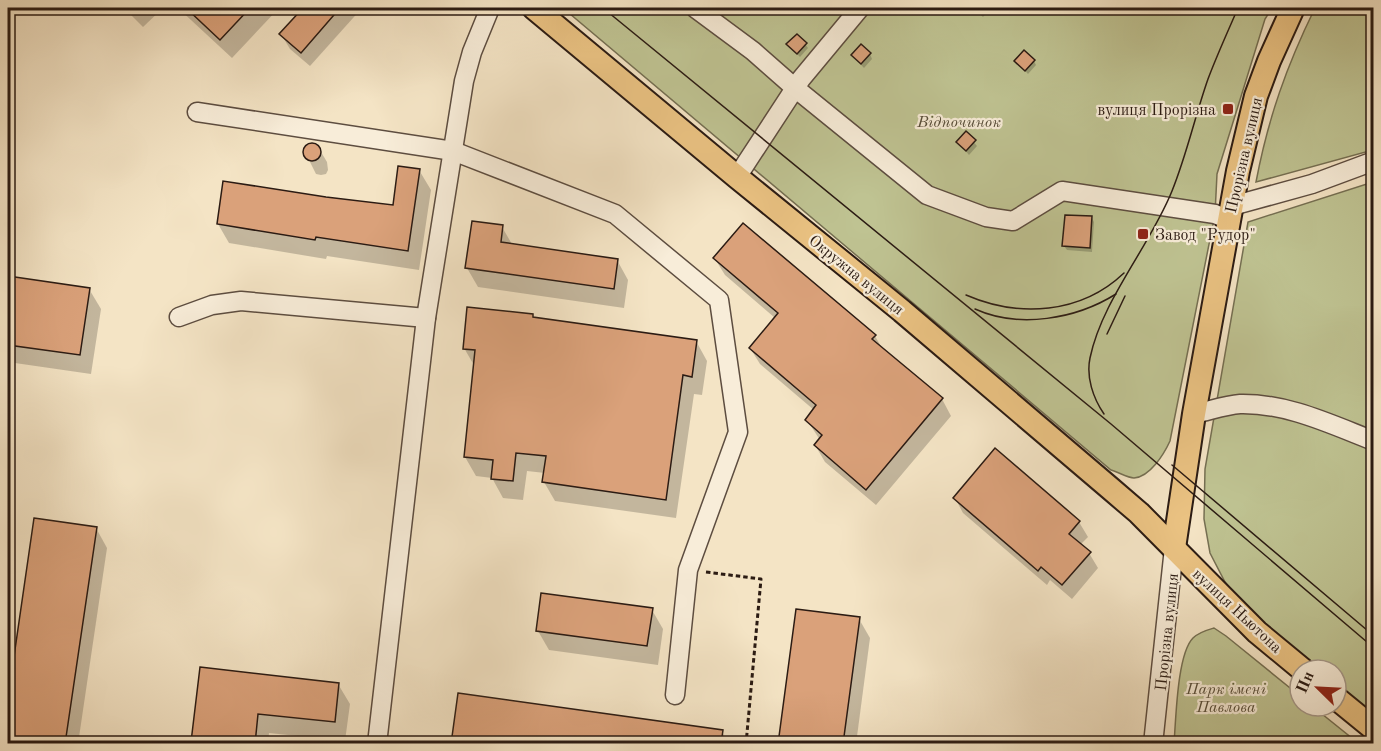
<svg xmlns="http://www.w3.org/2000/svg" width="1381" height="751" font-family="'Old Standard TT',serif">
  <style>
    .green { fill: #bfc392; stroke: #756f52; stroke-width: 1.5 }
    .shadow { fill: #0003 }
    .building { fill: #daa17a; stroke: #2b1b13; stroke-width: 1.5 }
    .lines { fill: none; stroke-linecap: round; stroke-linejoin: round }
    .minor-casing { stroke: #5d4d40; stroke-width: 21 }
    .major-casing { stroke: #2b1b13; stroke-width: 26 }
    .path { stroke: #2b1b13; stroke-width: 3; stroke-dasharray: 4.5 3; stroke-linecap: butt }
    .minor { stroke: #f8edd9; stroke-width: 18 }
    .major { stroke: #eac282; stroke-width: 22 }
    .tram { stroke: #2b1b13; stroke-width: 1.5 }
    .poi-dot { fill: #8f2418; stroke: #f8edd9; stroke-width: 2 }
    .labels { text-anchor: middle; stroke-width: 4.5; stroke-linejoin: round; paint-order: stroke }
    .poi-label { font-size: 16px; fill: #2b1b13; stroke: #f8edd9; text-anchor: end }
    .park-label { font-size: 16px; font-style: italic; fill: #574d39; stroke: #f8edd9 }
    .street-label { font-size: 16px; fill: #2b1b13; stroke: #f8edd9 }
  </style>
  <rect width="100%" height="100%" fill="#f4e4c5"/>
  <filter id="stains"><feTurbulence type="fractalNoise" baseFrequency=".00333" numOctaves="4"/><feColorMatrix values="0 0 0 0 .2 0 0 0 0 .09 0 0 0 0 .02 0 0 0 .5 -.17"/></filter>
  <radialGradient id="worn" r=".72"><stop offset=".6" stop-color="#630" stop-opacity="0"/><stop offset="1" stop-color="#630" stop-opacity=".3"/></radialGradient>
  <g class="green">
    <path d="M563,8H1272L1265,19L1217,174L1215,214L1170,441C1164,454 1150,477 1134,478C1128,478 1118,472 1111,470Z"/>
    <path d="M1315,8H1373V150L1256,182C1268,118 1287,65 1315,8Z"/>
    <path d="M1373,182V715L1336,684V670H1319L1242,604L1225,582L1210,553L1204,519L1205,469L1248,222Z"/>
    <path d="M1214,628L1226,636L1300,696V706H1312L1358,743H1174C1176,720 1177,654 1193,638C1199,632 1207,630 1214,628Z"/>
  </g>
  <g class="shadow">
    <path d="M124,8H163L143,27Z"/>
    <path d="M178,8H279L232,58Z"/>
    <path d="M305,8H362L310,66L290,49L281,34Z"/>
    <path d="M973,8H991L983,17Z"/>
    <path d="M805,44L808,48L800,57L788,45Z"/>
    <path d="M870,54L872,59L864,68L852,55Z"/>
    <path d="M1016,61H1034L1036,65L1028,74Z"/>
    <path d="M966,133L977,146L969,155L958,142Z"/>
    <path d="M313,145L318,147L327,162L328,170L326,174L321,175L316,174L308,158L305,151L307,147Z"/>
    <path d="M419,170L431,190L419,270L327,256L326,259L229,243L218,224L394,207Z"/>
    <path d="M1092,218L1094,222L1092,252L1067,250L1064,246Z"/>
    <path d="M502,227L513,246L617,260L628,280L624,308L478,287L467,268Z"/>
    <path d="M715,259L875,336L883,350L942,399L951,416L876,505L825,462L815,445L820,440L807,420L814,410L760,364L750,348L775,318L725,275Z"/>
    <path d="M8,277L89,289L101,309L91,374L8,362Z"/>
    <path d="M534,319L696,341L707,361L702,395L694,394L676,518L555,501L544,482L545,473L527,471L523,500L503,498L492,478L476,476L465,457L475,367L464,348Z"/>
    <path d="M955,498L1079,522L1088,537L1080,545L1089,553L1098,568L1072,599L1050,580L1047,585L963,513Z"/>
    <path d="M8,505L12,514L8,551Z"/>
    <path d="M36,519L96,528L107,548L78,744H8V709Z"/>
    <path d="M652,610L663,629L658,665L549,650L538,631Z"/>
    <path d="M859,619L870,638L856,744H779Z"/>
    <path d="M201,669L338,684L350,704L345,741L269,733L268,744H194Z"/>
    <path d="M722,732L729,744H452Z"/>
  </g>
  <g class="building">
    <path d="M186,8H250L220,40Z"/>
    <path d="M303,8H340L301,53L279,34Z"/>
    <path d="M797,34L807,43L797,54L786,44Z"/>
    <path d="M861,44L871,53L861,64L851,55Z"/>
    <path d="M1024,50L1035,60L1025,71L1014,61Z"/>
    <path d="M966,131L976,140L966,151L956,142Z"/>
    <circle cx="312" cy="152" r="9"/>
    <path d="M398,166L420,169L408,251L316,237L315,240L217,224L223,181L326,197L393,205Z"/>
    <path d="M1065,215L1092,216L1090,248L1062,246Z"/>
    <path d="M472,221L503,225L501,242L618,259L614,289L465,268Z"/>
    <path d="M743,223L876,335L872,339L943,398L866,490L814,445L822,435L805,420L816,405L749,348L778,313L713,258Z"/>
    <path d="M8,276L90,288L80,355L8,345Z"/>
    <path d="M467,307L533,314V317L697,340L692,377L683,375L666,500L542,482L546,456L516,453L513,481L491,479L493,460L464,457L475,350L463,349Z"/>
    <path d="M995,448L1080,521L1069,534L1091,552L1062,585L1041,567L1038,571L953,498Z"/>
    <path d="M34,518L97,527L65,744H8V698Z"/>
    <path d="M541,593L653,608L647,646L536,631Z"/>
    <path d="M796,609L860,617L843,744H778Z"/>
    <path d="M200,667L339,683L335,722L258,714L255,744L191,742Z"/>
    <path d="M458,693L723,730L721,744H451Z"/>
  </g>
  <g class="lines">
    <defs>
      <g id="minor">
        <path d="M695,8L753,51L795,88L927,195L986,217L1013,221L1062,191L1215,214L1229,220"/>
        <path d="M197,112L453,151L615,214L719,300L738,432L688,570L675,695"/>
        <path d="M737,177L801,79L860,8"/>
        <path d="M1232,206L1312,184L1374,161"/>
        <path d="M179,317L212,305L241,301L426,318L464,81L472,52L490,8"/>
        <path d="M1194,414C1209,411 1225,405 1240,404C1287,403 1330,424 1374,441"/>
        <path d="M377,744L426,318"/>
        <path d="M1153,744L1174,548"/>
      </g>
      <g id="major">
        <path d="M534,8L737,177L902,311L1111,489L1139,513L1257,632L1303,670"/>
        <path d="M1174,548L1194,414L1238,171L1256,96L1269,61L1293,8"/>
        <path d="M1336,698L1374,729"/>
      </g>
    </defs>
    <use href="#minor" class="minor-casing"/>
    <use href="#major" class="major-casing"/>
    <path class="path" d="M706,572L761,579L746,744"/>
    <use href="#minor" class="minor"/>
    <use href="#major" class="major"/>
    <g class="tram">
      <path d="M603,8L1111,424L1374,648"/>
      <path d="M966,295C1019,318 1081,314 1124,273"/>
      <path d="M975,309C1019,329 1076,319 1116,294"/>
      <path d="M1107,334L1125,296"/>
      <path d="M1104,414C1093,398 1086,377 1090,358C1102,300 1150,246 1172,191C1187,154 1195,116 1208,79C1217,55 1228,31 1238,8"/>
      <path d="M1172,465L1374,636"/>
    </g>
  </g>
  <g class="poi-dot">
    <rect x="1222" y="103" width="12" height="12" rx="3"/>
    <rect x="1137" y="228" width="12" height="12" rx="3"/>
  </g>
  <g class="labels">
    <g class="poi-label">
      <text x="1216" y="115">вулиця Прорізна</text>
      <text x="1155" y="240" text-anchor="start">Завод "Рудор"</text>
    </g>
    <g class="park-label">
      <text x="959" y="127">Відпочинок</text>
      <text x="1226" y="694">Парк імені<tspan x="1226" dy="18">Павлова</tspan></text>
    </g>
    <g class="street-label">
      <text transform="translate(1243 155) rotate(-77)" y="6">Прорізна вулиця</text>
      <text transform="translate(857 274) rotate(39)" y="6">Окружна вулиця</text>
      <text transform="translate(1238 610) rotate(43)" y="6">вулиця Ньютона</text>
      <text transform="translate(1166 632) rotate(-84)" y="6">Прорізна вулиця</text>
    </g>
  </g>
  <rect width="1381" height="751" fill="none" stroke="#f4e4c5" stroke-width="30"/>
  <rect x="9" y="9" width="1363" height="733" fill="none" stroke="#2b1b13" stroke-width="3"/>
  <rect x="15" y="15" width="1351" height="721" fill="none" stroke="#2b1b13" stroke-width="1.5"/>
  <g transform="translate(1318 688) rotate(294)"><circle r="28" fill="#f8edd9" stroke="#a6998a" stroke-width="1.5"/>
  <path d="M0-4.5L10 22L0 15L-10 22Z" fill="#8f2418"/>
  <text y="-9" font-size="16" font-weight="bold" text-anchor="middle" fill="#2b1b13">Пн</text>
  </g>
  <rect width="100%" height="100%" filter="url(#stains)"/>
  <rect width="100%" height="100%" fill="url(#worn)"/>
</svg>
